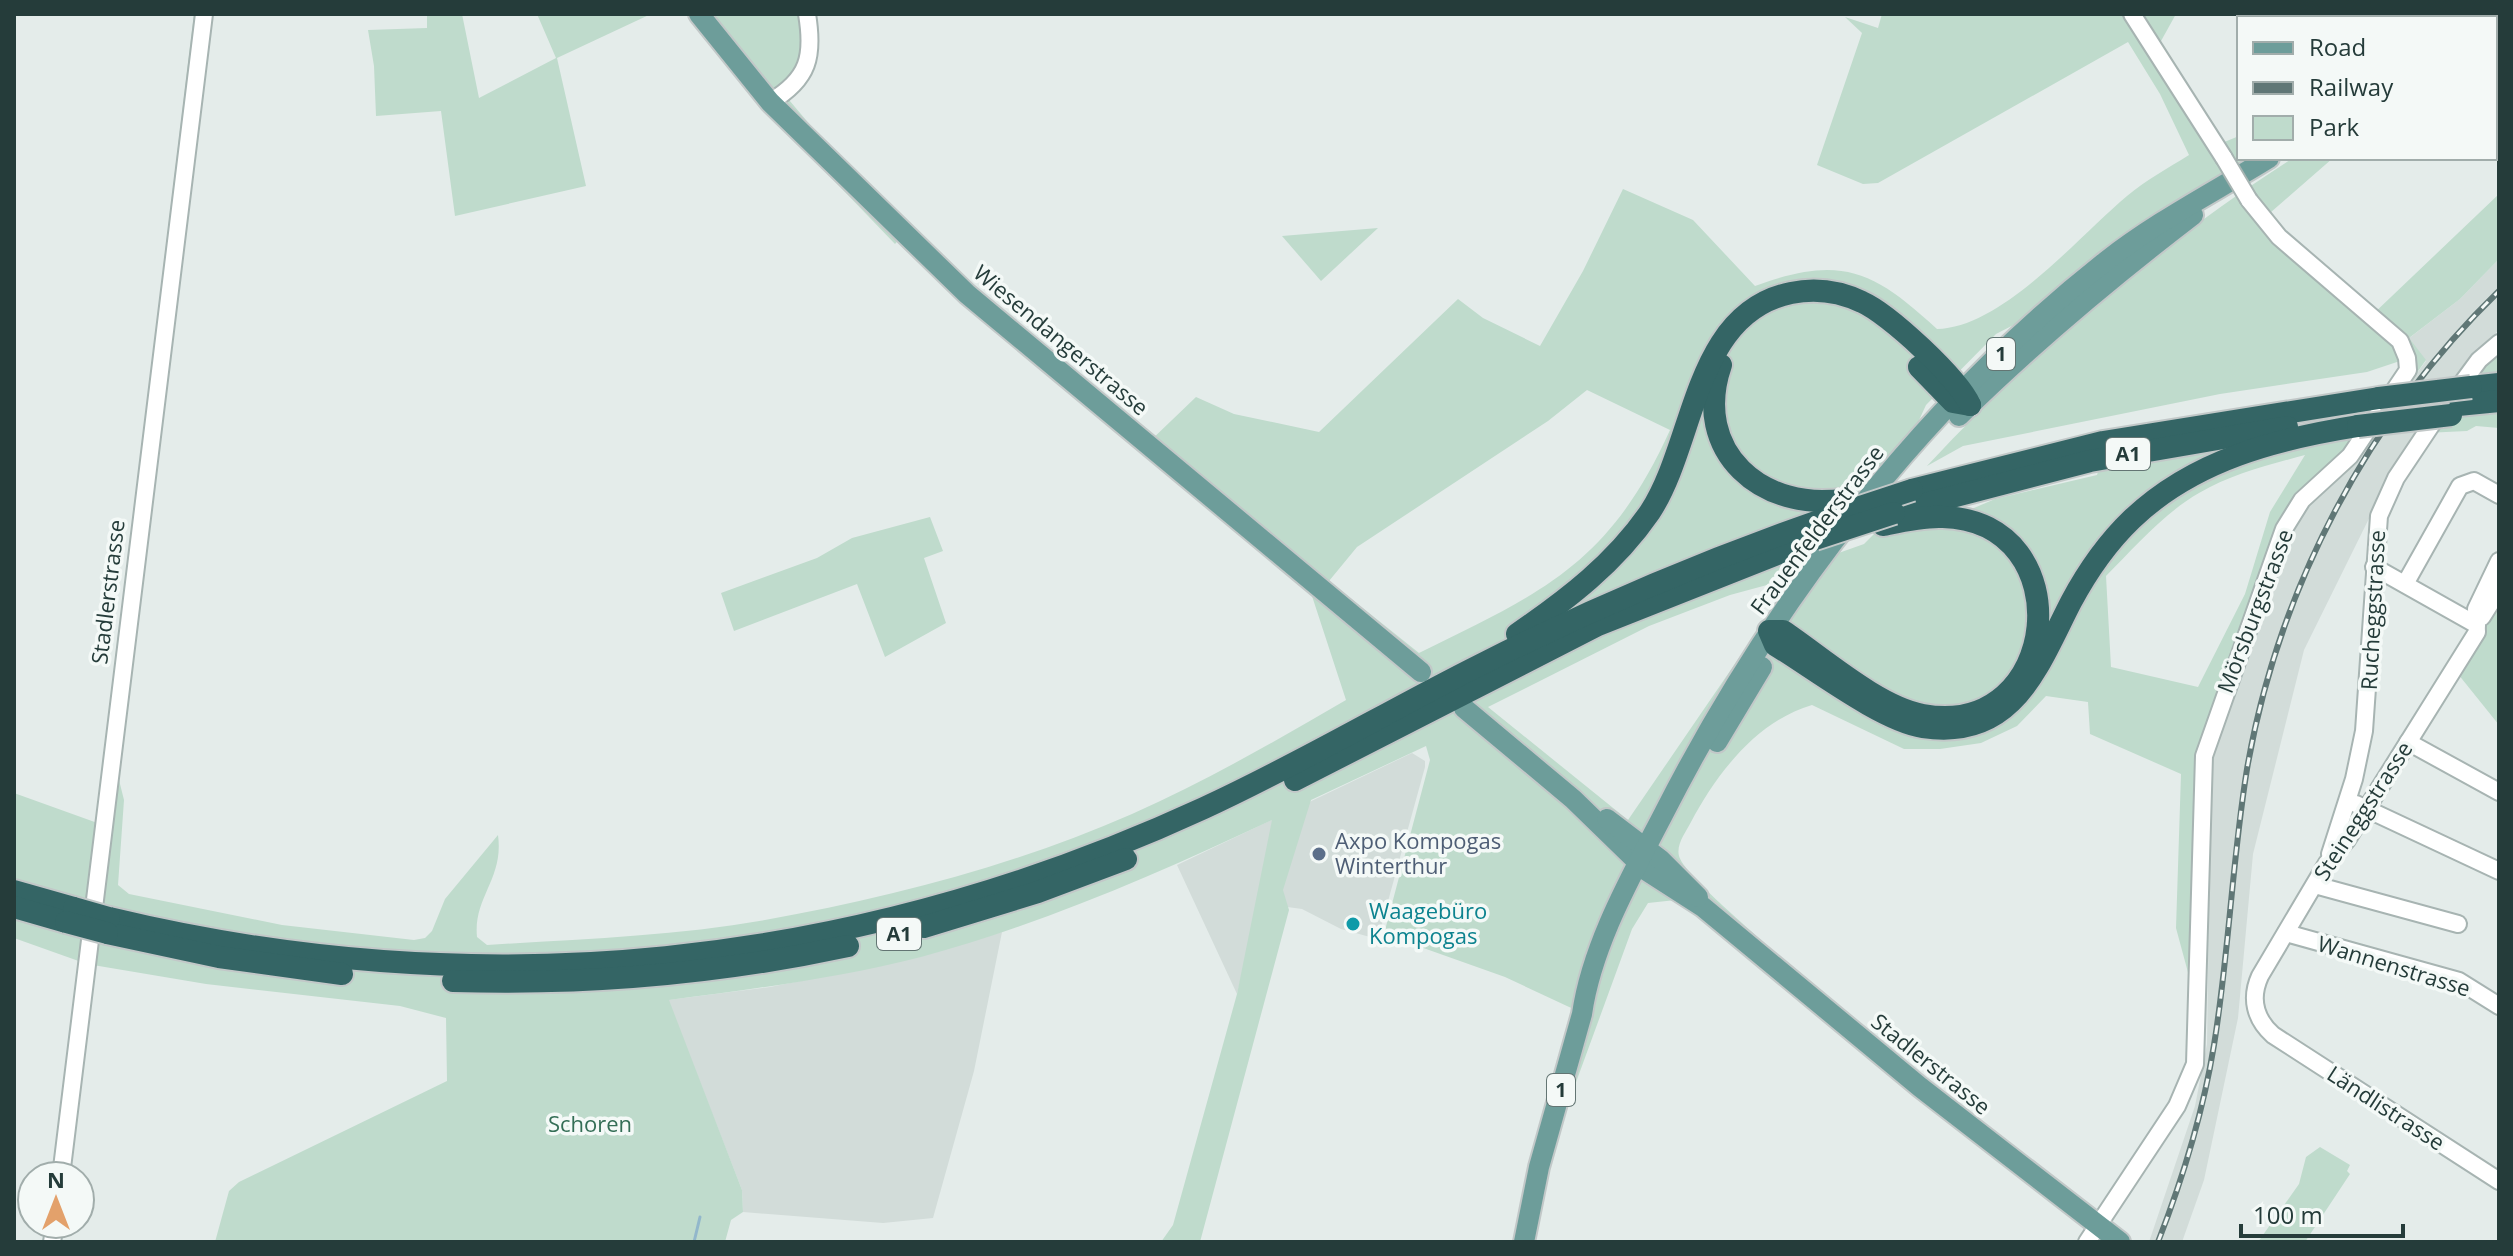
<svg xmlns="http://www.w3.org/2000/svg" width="2513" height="1256" font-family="'Open Sans',sans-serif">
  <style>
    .built { fill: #d2dcd9 }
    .green { fill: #bfdbcc; fill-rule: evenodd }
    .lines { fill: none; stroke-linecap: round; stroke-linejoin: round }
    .stream { stroke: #92b7cb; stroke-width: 3 }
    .minor-casing { stroke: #a7b4b2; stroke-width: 20 }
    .major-casing { stroke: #c2c8c8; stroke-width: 24 }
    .highway-casing { stroke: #c2c8c8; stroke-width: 26 }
    .minor { stroke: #fff; stroke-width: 16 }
    .major { stroke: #6d9d9a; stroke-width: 20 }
    .highway { stroke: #346565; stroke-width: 22 }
    .rail-casing { stroke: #607776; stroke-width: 6 }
    .rail { stroke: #f4f9f7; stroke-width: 3; stroke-dasharray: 9; stroke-linecap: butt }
    .minor-bridge-casing { stroke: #a7b4b2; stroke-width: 20; stroke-linecap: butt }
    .highway-bridge-casing { stroke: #c2c8c8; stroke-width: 26; stroke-linecap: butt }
    .minor-bridge { stroke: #fff; stroke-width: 16 }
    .highway-bridge { stroke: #346565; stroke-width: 22 }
    .service-dot { fill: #5c6f8a; stroke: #f4f9f7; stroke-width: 3 }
    .culture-dot { fill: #0f9aa8; stroke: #f4f9f7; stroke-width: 3 }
    .labels { text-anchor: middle; stroke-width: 7; stroke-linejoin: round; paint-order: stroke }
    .shield { fill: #f4f9f7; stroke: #637573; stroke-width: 2 }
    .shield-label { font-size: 20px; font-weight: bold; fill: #253c3a }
    .street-label { font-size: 22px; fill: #253c3a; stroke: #f4f9f7 }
    .service-label { font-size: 22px; fill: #4e5e75; stroke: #f4f9f7; text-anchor: start }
    .culture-label { font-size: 22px; fill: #0d838f; stroke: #f4f9f7; text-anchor: start }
    .park-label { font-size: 22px; fill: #346e56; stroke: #f4f9f7 }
  </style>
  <rect width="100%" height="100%" fill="#e4ecea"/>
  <g class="built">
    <path d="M2499,259V329L2442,398L2388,480L2304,650L2253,854L2238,1018L2204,1180L2182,1242H2149L2195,1106L2207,1044L2211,765L2217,726L2283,546L2300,511L2371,434L2426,361L2408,339L2460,299Z"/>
    <path d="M1412,753L1425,761V767L1382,923L1384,934L1370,937L1341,929L1302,909L1280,906L1253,929L1237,994L1177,865Z"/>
    <path d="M1002,932L974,1071L933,1218L883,1223L743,1212L742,1190L668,1000L770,987L919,957Z"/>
  </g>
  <g class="green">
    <path d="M194,14H204L202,28L209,38L119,780L124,800L118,885L129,894L282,925L414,940L425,938L432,931L445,899L498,835C504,879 473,897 477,937L487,945C580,939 674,936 765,920C889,898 1016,865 1132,814C1206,781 1276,741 1346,700L1312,596L1025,356L1046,361L1147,444L1196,397L1234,414L1319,432L1458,299L1483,318L1540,346L1583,271L1623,189L1693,220L1755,286C1840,255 1872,269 1937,329C2002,328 2079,236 2127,196C2145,181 2168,168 2189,155L2160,94L2128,42L1878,183L1863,184L1817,165L1862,33L1845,17L1878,28L1882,14H2176L2156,50L2217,145L2239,136V158H2249L2206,184L2031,316L1996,334L1926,405L1915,429L1858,496L1808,507L1799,563L1778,582L1730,595L1649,626L1488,707L1628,820L1802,566L1864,544L1883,525L1968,520L1967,511L1995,499L2097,475L2098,472L2239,446L2176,493L2258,455L2356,437L2335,465L2312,481L2213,724L2193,991L2176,928L2181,774L2090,734L2088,702L2046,696L2017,726L1981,743L1940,749H1904L1812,705C1757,721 1717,773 1691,822C1686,832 1676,844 1679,856C1684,874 1745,925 1761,940L1762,946L1685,899L1648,903L1632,929L1575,1085L1557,1104L1582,1013L1505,977L1384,934L1430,760L1426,746L1311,800L1283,890L1289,910L1200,1242H1161L1173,1225L1237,994L1272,820C1159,873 1043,924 921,957C839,978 753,989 669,1000L742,1190L743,1212L731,1220L725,1242H215L229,1191L239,1182L447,1081L446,1018L400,1006L206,984L87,964L14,938V793L103,825L146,478L138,477ZM1587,390L1670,430C1610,563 1544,592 1419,653L1329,581L1357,547L1548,421ZM2305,455L2270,512L2245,594L2198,687L2111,667L2106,576C2134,548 2164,513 2199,493C2232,474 2268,465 2305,455Z"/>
    <path d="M427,14H462L479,98L556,58L537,14H651L557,58L586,186L455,216L441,111L376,116L374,66L368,30L427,28Z"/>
    <path d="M699,14H807L811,43L784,94L903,235L895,244L765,109Z"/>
    <path d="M2293,158H2333L2263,219L2370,317L2499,194V259L2460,299L2409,338L2426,360L2416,374L2398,376L2400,361L2367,372L2220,394L1963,446L1927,466C2036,349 2159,244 2293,158Z"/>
    <path d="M1378,228L1321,281L1282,236Z"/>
    <path d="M2499,352V428L2476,426L2467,431L2425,433L2473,368Z"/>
    <path d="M930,517L943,551L924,558L946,623L885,657L857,584L734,631L721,593L817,558L852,538Z"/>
    <path d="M2499,590V725L2454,669Z"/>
    <path d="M2320,1147L2350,1165L2347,1171L2350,1174L2305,1242H2258L2299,1184L2306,1157Z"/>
  </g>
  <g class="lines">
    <path class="stream" d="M694,1242L700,1217"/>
    <defs>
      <g id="minor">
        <path d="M2132,14L2224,158"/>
        <path d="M770,102C809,79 814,56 807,14"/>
        <path d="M2454,394L2479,360L2499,343"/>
        <path d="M2499,561L2476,609L2477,632L2347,840L2327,863L2260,976C2250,998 2255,1019 2273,1035L2499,1181"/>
        <path d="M2374,567L2477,625"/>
        <path d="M2405,584L2460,486L2474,481L2499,495"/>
        <path d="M2482,617L2499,590"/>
        <path d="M2408,742L2499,792"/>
        <path d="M2356,804L2499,871"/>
        <path d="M2330,854L2354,779L2364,731L2379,516L2396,478L2440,412"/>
        <path d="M2315,885L2458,924"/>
        <path d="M2286,933L2459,981L2499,1006"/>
        <path d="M61,1176L204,14"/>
        <path d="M52,1242L55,1224"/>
        <path d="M2087,1242L2177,1106L2195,1064L2204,756L2284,529L2302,500L2350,456L2408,370L2407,358L2400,341L2279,237L2249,200"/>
      </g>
      <g id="major">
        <path d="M699,14L770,102L967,294L1421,672"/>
        <path d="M2495,43L2499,41"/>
        <path d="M1959,416C2033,343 2111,278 2193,215"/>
        <path d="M1464,708L1573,799L1647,871L1703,907L1920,1087L2120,1242"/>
        <path d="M1717,742L1762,667"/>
        <path d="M1607,819L1661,860L1698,897"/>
        <path d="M1524,1242L1539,1167L1582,1014C1592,944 1632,875 1664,813C1771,603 1920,408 2106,261C2157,221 2214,192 2269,158"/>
      </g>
      <g id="highway">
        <path d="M1721,365C1691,452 1763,513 1846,499"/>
        <path d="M1919,367L1953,402L1970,405"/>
        <path d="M2471,387L2499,384"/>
        <path d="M2458,405L2499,401"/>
        <path d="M1912,490L2103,442L2379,398"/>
        <path d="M1902,510L2090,461L2287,427"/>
        <path d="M1883,525C1902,521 1923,516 1943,517C2083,521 2062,740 1923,715C1878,707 1822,657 1783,631H1769L1775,645C1813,668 1882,721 1923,727C2014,741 2038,666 2071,602C2087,572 2107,543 2132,519C2194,460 2276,439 2358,426"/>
        <path d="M1517,634C1568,599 1615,563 1650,512C1696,442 1693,313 1791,293C1815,288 1839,291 1862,302C1889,314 1958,378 1970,405"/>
        <path d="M1295,780L1598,625L1815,539"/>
        <path d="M14,891L74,908"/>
        <path d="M14,907L66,922"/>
        <path d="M109,918C483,1008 855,969 1204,808C1298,765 1388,711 1480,665C1595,607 1711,558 1833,516"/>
        <path d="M924,927L1038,892L1126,859"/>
        <path d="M107,933L219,957L342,974"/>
        <path d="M453,981C585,985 718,974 848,946"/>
      </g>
    </defs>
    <use href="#minor" class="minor-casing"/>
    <use href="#major" class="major-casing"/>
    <use href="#highway" class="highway-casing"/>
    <use href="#minor" class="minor"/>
    <use href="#major" class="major"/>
    <use href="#highway" class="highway"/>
    <defs>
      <path id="rail" d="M2158,1242C2183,1178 2203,1113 2214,1045C2229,953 2232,861 2247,769C2278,589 2368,418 2499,291"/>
    </defs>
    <use href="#rail" class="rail-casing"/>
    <use href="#rail" class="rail"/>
    <defs>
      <path id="minor-bridge" d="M2224,158L2249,200"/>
      <g id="highway-bridge">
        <path d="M2379,398L2471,387"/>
        <path d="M2358,426L2451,415"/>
        <path d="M1833,516L1912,490"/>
        <path d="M1815,539L1894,513"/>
        <path d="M74,908L109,918"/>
        <path d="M66,922L107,933"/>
      </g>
    </defs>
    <use href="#minor-bridge" class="minor-bridge-casing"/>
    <use href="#highway-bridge" class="highway-bridge-casing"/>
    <use href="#minor-bridge" class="minor-bridge"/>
    <use href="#highway-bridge" class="highway-bridge"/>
  </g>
  <circle class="service-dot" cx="1319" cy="854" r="8"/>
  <circle class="culture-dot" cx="1353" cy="924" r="8"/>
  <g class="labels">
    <g class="shield">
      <rect x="1987" y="338" width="28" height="32" rx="6"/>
      <rect x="2106" y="438" width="44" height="32" rx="6"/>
      <rect x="877" y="918" width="44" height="32" rx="6"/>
      <rect x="1547" y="1074" width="28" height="32" rx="6"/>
    </g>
    <g class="shield-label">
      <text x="2001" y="361">1</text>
      <text x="2128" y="461">A1</text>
      <text x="899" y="941">A1</text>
      <text x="1561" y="1097">1</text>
    </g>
    <g class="street-label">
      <text transform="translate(1061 340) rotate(40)" y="8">Wiesendangerstrasse</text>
      <text transform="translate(1817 530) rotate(-53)" y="8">Frauenfelderstrasse</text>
      <text transform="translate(108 592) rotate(-83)" y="8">Stadlerstrasse</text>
      <text transform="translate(2373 610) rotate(-87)" y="8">Rucheggstrasse</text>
      <text transform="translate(2255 611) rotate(-69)" y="8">Mörsburgstrasse</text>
      <text transform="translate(2363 811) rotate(-57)" y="8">Steineggstrasse</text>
      <text transform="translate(2394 966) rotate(17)" y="8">Wannenstrasse</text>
      <text transform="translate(1931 1064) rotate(39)" y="8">Stadlerstrasse</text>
      <text transform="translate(2386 1108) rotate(33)" y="8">Ländlistrasse</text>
    </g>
    <g class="service-label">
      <text x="1335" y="849">Axpo Kompogas<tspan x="1335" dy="25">Winterthur</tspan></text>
    </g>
    <g class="culture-label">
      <text x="1369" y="919">Waagebüro<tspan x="1369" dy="25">Kompogas</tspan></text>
    </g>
    <g class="park-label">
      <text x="590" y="1132">Schoren</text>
    </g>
  </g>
  <rect width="2513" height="1256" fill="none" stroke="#253c3a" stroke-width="32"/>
  <rect x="2237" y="16" width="260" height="144" fill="#f4f9f7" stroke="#a1adab" stroke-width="2"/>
  <rect x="2253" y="42" width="40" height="12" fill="#6d9d9a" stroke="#a1adab" stroke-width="2"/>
  <text x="2309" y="56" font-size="24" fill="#253c3a">Road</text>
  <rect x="2253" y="82" width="40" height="12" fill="#607776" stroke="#a1adab" stroke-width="2"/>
  <text x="2309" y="96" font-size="24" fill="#253c3a">Railway</text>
  <rect x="2253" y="116" width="40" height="24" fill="#bfdbcc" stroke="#a1adab" stroke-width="2"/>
  <text x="2309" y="136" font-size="24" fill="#253c3a">Park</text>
  <g transform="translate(56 1200)"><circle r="38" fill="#f4f9f7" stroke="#a1adab" stroke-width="2"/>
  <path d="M0-6L14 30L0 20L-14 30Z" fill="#e3a16b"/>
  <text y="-12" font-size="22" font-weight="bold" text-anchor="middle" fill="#253c3a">N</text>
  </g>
  <path d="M2241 1224v12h162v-12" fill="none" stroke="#253c3a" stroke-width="4"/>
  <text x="2253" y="1224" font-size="24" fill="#253c3a" stroke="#f4f9f7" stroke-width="6" paint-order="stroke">100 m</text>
</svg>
